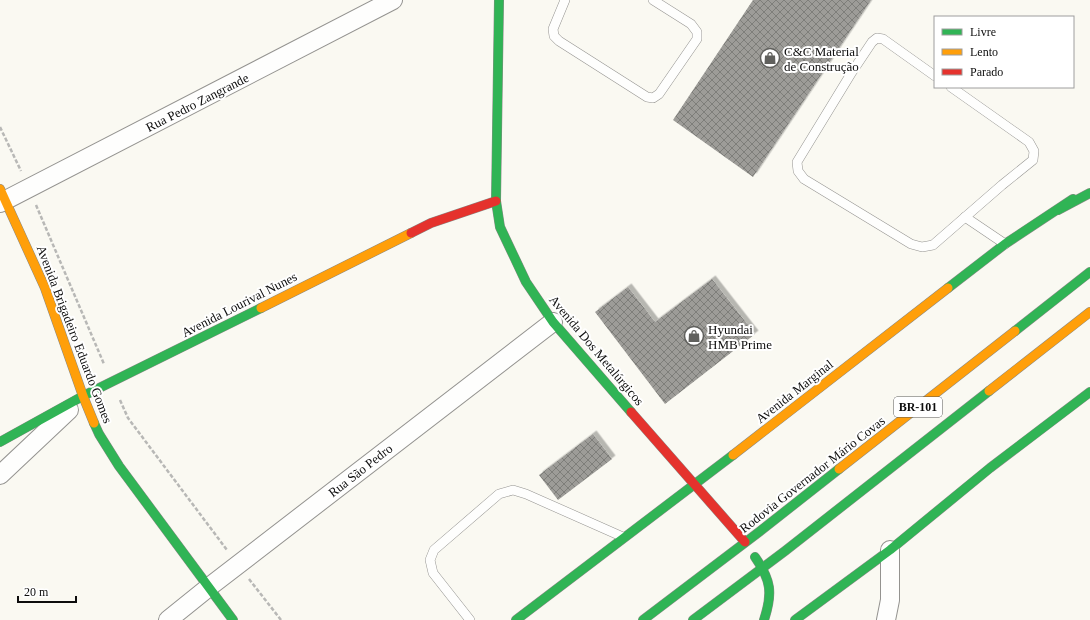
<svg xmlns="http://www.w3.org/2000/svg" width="1090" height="620" font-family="Georgia,serif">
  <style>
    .building { fill: url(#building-cross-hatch); filter: url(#shadow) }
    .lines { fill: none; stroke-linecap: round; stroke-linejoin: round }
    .lane-casing { stroke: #949390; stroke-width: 10 }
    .street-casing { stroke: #949390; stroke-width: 20 }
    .fast-casing { stroke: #8a8a87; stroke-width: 10 }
    .slow-casing { stroke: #8a8a87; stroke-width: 10 }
    .jam-casing { stroke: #8a8a87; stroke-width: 10 }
    .path { stroke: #b8b8b6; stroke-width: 2.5; stroke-dasharray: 4 2; stroke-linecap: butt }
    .lane { stroke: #fefefd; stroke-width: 9 }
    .street { stroke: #fefefd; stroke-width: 18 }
    .fast { stroke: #30b455; stroke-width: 9 }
    .slow { stroke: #ff9f0a; stroke-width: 9 }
    .jam { stroke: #e5322d; stroke-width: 9 }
    .labels { text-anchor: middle; stroke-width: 4; stroke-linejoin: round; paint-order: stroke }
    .shield { fill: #fff; stroke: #565656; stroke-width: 1 }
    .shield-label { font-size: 12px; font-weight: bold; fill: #0d0d0d }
    .poi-label { font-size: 13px; fill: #0d0d0d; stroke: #fff; text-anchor: start }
    .street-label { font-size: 13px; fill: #0d0d0d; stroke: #fff }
  </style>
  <defs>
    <pattern id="building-cross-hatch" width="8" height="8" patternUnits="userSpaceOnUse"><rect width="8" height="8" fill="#9d9c98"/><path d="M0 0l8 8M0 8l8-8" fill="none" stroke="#7e7e7a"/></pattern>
    <filter id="shadow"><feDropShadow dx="3.5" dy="-3.5" stdDeviation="0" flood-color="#0004"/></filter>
  </defs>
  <rect width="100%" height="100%" fill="#faf9f2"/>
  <g class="building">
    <path d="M753,0H871L753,177L673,120Z"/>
    <path d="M712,279L755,334L665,404L595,312L628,287L655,322Z"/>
    <path d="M593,434L612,459L558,500L539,475Z"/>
  </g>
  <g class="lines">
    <defs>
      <g id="lane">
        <path d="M565,0L553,29L554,36L559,41L647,97L653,98L659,94L697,39V32L691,24L653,0"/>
        <path d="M935,76L883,39L877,38L872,42L852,72L797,162L798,171L804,179L911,244L922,247L933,245L1002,185L1033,160L1034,151L1029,142L951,87"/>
        <path d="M965,217L1005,244"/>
        <path d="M470,620L433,573L430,560L434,550L499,494L513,490L526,494L623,537"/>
      </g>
      <g id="street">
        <path d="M0,203L393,0"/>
        <path d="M0,475L69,410"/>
        <path d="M168,620L209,587L553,322"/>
        <path d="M886,620L890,600V550"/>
      </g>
      <g id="fast">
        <path d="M499,0L496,201L500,227L526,282L553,322L631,412"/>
        <path d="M1058,210L1090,193"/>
        <path d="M948,288L1005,244L1073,199"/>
        <path d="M1015,331L1090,272"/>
        <path d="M94,423L99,434L119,466L233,620"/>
        <path d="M0,442L83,396L261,308"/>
        <path d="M755,557C771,580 773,593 764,620"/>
        <path d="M516,620L733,455"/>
        <path d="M643,620L759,532L839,469"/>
        <path d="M693,620L785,551L989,391"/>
        <path d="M795,620L890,550L990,468L1090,392"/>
      </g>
      <g id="slow">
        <path d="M0,189L45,288L83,396L94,423"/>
        <path d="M261,308L411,233"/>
        <path d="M989,391L1090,312"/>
        <path d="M733,455L948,288"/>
        <path d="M839,469L1015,331"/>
      </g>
      <g id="jam">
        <path d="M411,233L431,223L496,201"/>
        <path d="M631,412L745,542"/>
      </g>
    </defs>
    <use href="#lane" class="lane-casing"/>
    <use href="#street" class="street-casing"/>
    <use href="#fast" class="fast-casing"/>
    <use href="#slow" class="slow-casing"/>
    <use href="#jam" class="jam-casing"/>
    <g class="path">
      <path d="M0,127L21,171"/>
      <path d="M36,205L104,364"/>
      <path d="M120,400L128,418L227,550"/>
      <path d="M249,579L281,620"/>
    </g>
    <use href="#lane" class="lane"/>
    <use href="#street" class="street"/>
    <use href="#fast" class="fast"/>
    <use href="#slow" class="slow"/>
    <use href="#jam" class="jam"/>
  </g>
  <defs>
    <symbol id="shop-ring" viewBox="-11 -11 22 22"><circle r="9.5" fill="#fff" stroke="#60605d" stroke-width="1.5"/><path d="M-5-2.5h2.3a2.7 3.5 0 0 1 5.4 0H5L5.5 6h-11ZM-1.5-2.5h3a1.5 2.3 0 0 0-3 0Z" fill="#60605d"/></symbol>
  </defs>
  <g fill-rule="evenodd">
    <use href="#shop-ring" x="759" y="47" width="22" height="22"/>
    <use href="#shop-ring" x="683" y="325" width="22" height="22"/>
  </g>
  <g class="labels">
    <rect class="shield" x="894" y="397" width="48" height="20" rx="3"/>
    <g class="shield-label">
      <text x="918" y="411">BR-101</text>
    </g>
    <g class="poi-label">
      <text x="784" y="56">C&amp;C Material<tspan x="784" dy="15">de Construção</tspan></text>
      <text x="708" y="334">Hyundai<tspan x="708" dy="15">HMB Prime</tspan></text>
    </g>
    <g class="street-label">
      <text transform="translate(197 102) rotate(-27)" y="5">Rua Pedro Zangrande</text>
      <text transform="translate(239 304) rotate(-27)" y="5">Avenida Lourival Nunes</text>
      <text transform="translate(75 334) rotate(69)" y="5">Avenida Brigadeiro Eduardo Gomes</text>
      <text transform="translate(597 350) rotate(50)" y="5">Avenida Dos Metalúrgicos</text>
      <text transform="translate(794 391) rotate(-38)" y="5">Avenida Marginal</text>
      <text transform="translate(360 470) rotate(-38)" y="5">Rua São Pedro</text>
      <text transform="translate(812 474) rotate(-38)" y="5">Rodovia Governador Mário Covas</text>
    </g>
  </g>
  <rect x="934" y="16" width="140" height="72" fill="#ffffff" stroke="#9e9e9e"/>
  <rect x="942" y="29" width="20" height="6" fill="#30b455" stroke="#9e9e9e"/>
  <text x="970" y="36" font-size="12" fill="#0d0d0d">Livre</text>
  <rect x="942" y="49" width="20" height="6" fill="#ff9f0a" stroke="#9e9e9e"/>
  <text x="970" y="56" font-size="12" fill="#0d0d0d">Lento</text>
  <rect x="942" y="69" width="20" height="6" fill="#e5322d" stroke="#9e9e9e"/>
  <text x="970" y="76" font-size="12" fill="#0d0d0d">Parado</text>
  <path d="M18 596v6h58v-6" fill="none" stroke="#0d0d0d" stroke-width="2"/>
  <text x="24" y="596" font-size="12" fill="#0d0d0d" stroke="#ffffff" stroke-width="3" paint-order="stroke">20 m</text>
</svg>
